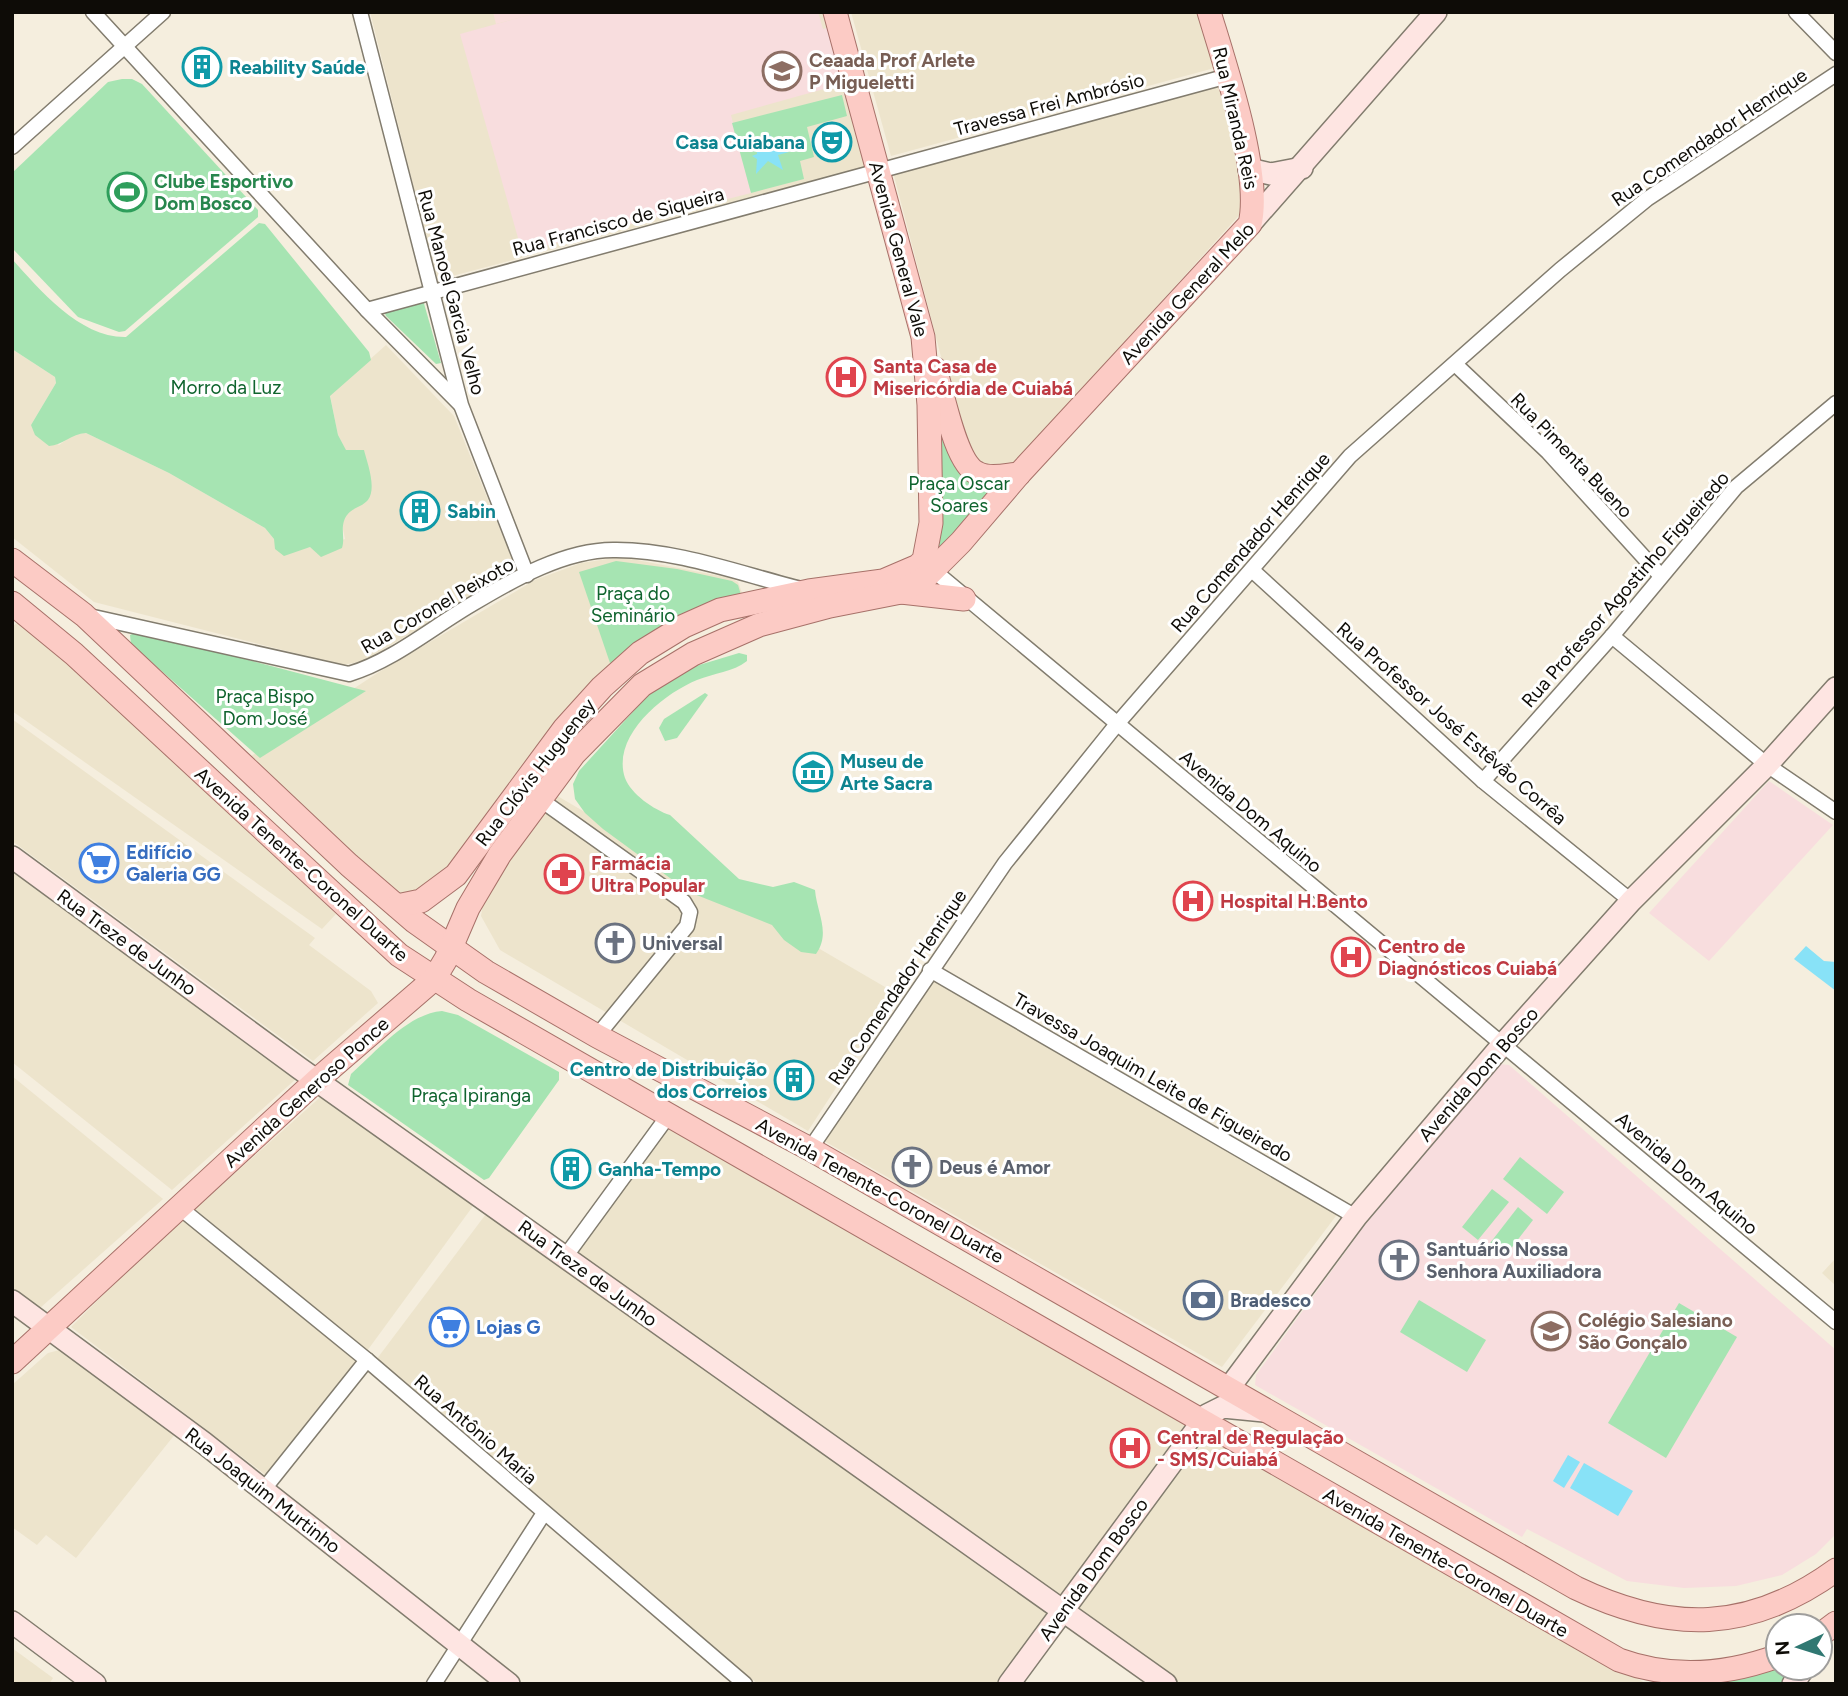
<svg xmlns="http://www.w3.org/2000/svg" width="1848" height="1696" font-family="Figtree,sans-serif">
  <style>
    .built { fill: #ede4cc }
    .education { fill: #f8ddde }
    .medical { fill: #f9dedc }
    .green { fill: #a6e4b2 }
    .water { fill: #88e2f7 }
    .lines { fill: none; stroke-linecap: round; stroke-linejoin: round }
    .street-casing { stroke: #827c6e; stroke-width: 17 }
    .secondary-casing { stroke: #827c6e; stroke-width: 24 }
    .primary-casing { stroke: #a77169; stroke-width: 25 }
    .street { stroke: #fff; stroke-width: 14 }
    .secondary { stroke: #fee5e2; stroke-width: 21 }
    .primary { stroke: #fccbc5; stroke-width: 23 }
    .labels { text-anchor: middle; stroke-width: 6; stroke-linejoin: round; paint-order: stroke }
    .education-label { font-size: 19px; font-weight: bold; fill: #785e54; stroke: #fff; text-anchor: start }
    .culture-label { font-size: 19px; font-weight: bold; fill: #0d838f; stroke: #fff; text-anchor: start }
    .street-label { font-size: 19px; fill: #0e0c07; stroke: #fff }
    .leisure-label { font-size: 19px; font-weight: bold; fill: #27864d; stroke: #fff; text-anchor: start }
    .health-label { font-size: 19px; font-weight: bold; fill: #be3a42; stroke: #fff; text-anchor: start }
    .park-label { font-size: 19px; fill: #0f642e; stroke: #fff }
    .shop-label { font-size: 19px; font-weight: bold; fill: #366cbe; stroke: #fff; text-anchor: start }
    .worship-label { font-size: 19px; font-weight: bold; fill: #5b616d; stroke: #fff; text-anchor: start }
    .service-label { font-size: 19px; font-weight: bold; fill: #4e5e75; stroke: #fff; text-anchor: start }
  </style>
  <rect width="100%" height="100%" fill="#f5eede"/>
  <g class="built">
    <path d="M370,12H826L868,166L437,280Z"/>
    <path d="M851,12H1202L1218,67L891,156Z"/>
    <path d="M1224,81L1252,201L1012,467L990,470L966,453L893,172Z"/>
    <path d="M386,345L454,416L517,571L364,661L342,665L94,602L12,537V349L55,377L56,383L31,425L59,445L74,434L86,433L169,473L265,528L274,539L295,550L310,547L316,550L345,539L342,524L349,510L368,500L371,491L364,451H346L338,435L330,395Z"/>
    <path d="M621,557L731,578L738,582L744,598L654,637L436,886L409,899L374,872L251,756L379,672L535,580L581,563Z"/>
    <path d="M22,618L336,914L322,929L12,711V627Z"/>
    <path d="M12,719L315,938L309,945L371,991L378,1003L313,1061L12,841Z"/>
    <path d="M554,794L897,994L808,1131L500,950L481,916L486,886Z"/>
    <path d="M12,870L297,1078L172,1190L12,1062Z"/>
    <path d="M939,975L1342,1208L1222,1367L817,1137Z"/>
    <path d="M12,1076L163,1199L40,1308L12,1287Z"/>
    <path d="M325,1093L476,1202L367,1351L195,1209Z"/>
    <path d="M670,1125L1191,1422L1063,1599L572,1253Z"/>
    <path d="M489,1210L1052,1609L996,1684H758L655,1600L376,1360Z"/>
    <path d="M182,1216L358,1363L271,1479L71,1327Z"/>
    <path d="M1836,1258V1286L1822,1273Z"/>
    <path d="M67,1348L176,1433L76,1558L46,1535L37,1545L12,1527V1385L48,1353Z"/>
    <path d="M1205,1431L1439,1567L1647,1684H1179L1075,1608Z"/>
    <path d="M12,1648L53,1678L49,1684H12Z"/>
  </g>
  <g class="education">
    <path d="M540,12H818L823,29L833,26L849,82L731,115L751,193L522,252L460,34Z"/>
    <path d="M1769,781L1833,825L1709,961L1649,913Z"/>
    <path d="M1499,1064L1509,1065L1836,1350V1534L1816,1554L1782,1575L1736,1586L1684,1588L1627,1581L1527,1529L1522,1537L1255,1385L1256,1375L1365,1225Z"/>
  </g>
  <path class="medical" d="M493,12H540L496,24Z"/>
  <g class="green">
    <path d="M122,79H132L142,84L258,210V217L125,331L119,332L78,317L12,248V173L108,82Z"/>
    <path d="M842,95L847,116L807,127L814,157L800,161L804,179L751,193L732,123Z"/>
    <path d="M259,223L265,224L369,352L371,360L330,396L338,435L346,450H364C367,462 377,488 368,500C360,509 349,507 344,521C341,530 345,539 342,548L321,557L310,547L284,556L275,549L274,539L265,528L169,473L86,433C71,434 63,445 49,446L35,435L31,425L56,383L55,377L12,349V259C40,290 80,338 126,337Z"/>
    <path d="M423,300L441,363L436,364L386,316L384,311Z"/>
    <path d="M939,418L995,485L945,551L937,550Z"/>
    <path d="M616,561L677,569L732,581L738,585L741,595L610,663L579,572Z"/>
    <path d="M139,631L366,691L260,758L131,644L130,635Z"/>
    <path d="M739,653L747,655V661C733,672 714,673 697,680C663,694 611,736 625,778C631,794 654,810 670,815L739,879L773,887L794,882L815,890C817,913 831,933 816,954L801,952L784,940L772,925L689,892L603,829L585,813L575,799L573,784L579,771L650,693L686,669Z"/>
    <path d="M705,693L708,695L677,738L665,741L659,728L664,719Z"/>
    <path d="M442,1011L458,1015L559,1072V1080L489,1178L484,1180L348,1085L351,1074C376,1052 407,1014 442,1011Z"/>
    <path d="M1520,1157L1564,1192L1547,1214L1503,1179Z"/>
    <path d="M1492,1189L1509,1202L1478,1240L1462,1227Z"/>
    <path d="M1518,1207L1533,1220L1503,1259L1487,1247Z"/>
    <path d="M1419,1300L1486,1340L1467,1372L1400,1332Z"/>
    <path d="M1679,1303L1737,1337L1666,1458L1608,1423Z"/>
    <path d="M1778,1662V1668H1797L1786,1684H1688Z"/>
  </g>
  <g class="water">
    <path d="M765,131L789,152L778,155L783,170L768,161L756,174L757,159L752,156L757,154L756,142L765,149Z"/>
    <path d="M1806,946L1824,961L1836,962V991L1794,959Z"/>
    <path d="M1568,1455L1580,1462L1564,1488L1553,1481Z"/>
    <path d="M1584,1463L1633,1491L1618,1516L1570,1488Z"/>
  </g>
  <g class="lines">
    <defs>
      <g id="street">
        <path d="M93,12L367,310L460,404"/>
        <path d="M360,12L461,405L527,575"/>
        <path d="M1796,12L1836,53"/>
        <path d="M12,147L163,12"/>
        <path d="M367,310L1228,76"/>
        <path d="M1455,364L1548,452L1660,575"/>
        <path d="M933,570L1836,1322"/>
        <path d="M1252,570L1483,781L1631,901"/>
        <path d="M89,616L349,674C393,661 434,626 474,603C514,579 565,550 613,550C675,549 741,574 801,589"/>
        <path d="M1612,636L1767,765L1836,812"/>
        <path d="M1483,781L1612,636L1736,487L1836,403"/>
        <path d="M541,800L684,902L690,912L687,926L597,1036"/>
        <path d="M930,970L1356,1217"/>
        <path d="M810,1149L1005,863L1117,724L1350,456L1560,270L1647,199L1836,74"/>
        <path d="M179,1207L367,1360L745,1684"/>
        <path d="M565,1257L668,1116"/>
        <path d="M264,1489L367,1360"/>
        <path d="M434,1684L544,1513"/>
      </g>
      <g id="secondary">
        <path d="M1249,169L1271,174L1302,168"/>
        <path d="M1250,224L1436,12"/>
        <path d="M12,857L299,1068L1166,1684"/>
        <path d="M12,1301L204,1443L509,1684"/>
        <path d="M1229,1388L1356,1217L1503,1044L1631,901L1767,765L1836,688"/>
        <path d="M12,1622L95,1684"/>
        <path d="M1009,1684L1207,1415L1223,1407L1264,1411"/>
        <path d="M1793,1684L1804,1668"/>
      </g>
      <g id="primary">
        <path d="M935,369C943,393 955,463 977,473C989,480 1006,475 1019,474"/>
        <path d="M12,560L84,615L349,865L414,921L486,972L597,1036L810,1149L1576,1588C1670,1633 1749,1633 1836,1570"/>
        <path d="M901,592L964,599"/>
        <path d="M12,603L74,654L399,955L468,1000L1619,1660C1671,1679 1726,1675 1778,1656"/>
        <path d="M397,906L421,901L456,875L564,729L602,687L640,653L684,626L720,610L809,591L883,581L918,566L924,560L931,523L929,405L923,337L835,12"/>
        <path d="M12,1362L317,1080L434,979L446,959L468,908L500,854L574,754L642,685L693,654L759,625L830,606L901,592L926,577L961,542L1019,474L1250,224C1262,174 1225,65 1209,12"/>
        <path d="M1820,1635L1836,1623"/>
      </g>
    </defs>
    <use href="#street" class="street-casing"/>
    <use href="#secondary" class="secondary-casing"/>
    <use href="#primary" class="primary-casing"/>
    <use href="#street" class="street"/>
    <use href="#secondary" class="secondary"/>
    <use href="#primary" class="primary"/>
  </g>
  <defs>
    <symbol id="building-ring" viewBox="-11 -11 22 22"><circle r="9.5" fill="#fff" stroke="#0f9aa8" stroke-width="1.5"/><path d="M-4-6H4V6H1V3H-1V6H-4ZM-2.5-4.3h1.7v1.8h-1.7ZM.8-4.3h1.7v1.8H.8ZM-2.5-1h1.7V.8h-1.7ZM.8-1h1.7V.8H.8Z" fill="#0f9aa8"/></symbol>
    <symbol id="school-ring" viewBox="-11 -11 22 22"><circle r="9.5" fill="#fff" stroke="#8d6e63" stroke-width="1.5"/><path d="M0-5L7-2L0 1L-7-2ZM-4 1L0 2.5L4 1V4Q0 6-4 4Z" fill="#8d6e63"/></symbol>
    <symbol id="theatre-ring" viewBox="-11 -11 22 22"><circle r="9.5" fill="#fff" stroke="#0f9aa8" stroke-width="1.5"/><path d="M-5-5.5Q0-4 5-5.5V0Q5 5 0 6Q-5 5-5 0ZM-3.3-2.5H-1v1.5H-3.3ZM1-2.5H3.3v1.5H1ZM-2.8 1Q0 5.5 2.8 1Z" fill="#0f9aa8"/></symbol>
    <symbol id="stadium-ring" viewBox="-11 -11 22 22"><circle r="9.5" fill="#fff" stroke="#2e9e5b" stroke-width="1.5"/><path d="M0-5a6.5 5 0 1 0 0 10a6.5 5 0 1 0 0-10ZM-3.5-1.8h7v3.6h-7Z" fill="#2e9e5b"/></symbol>
    <symbol id="hospital-ring" viewBox="-11 -11 22 22"><circle r="9.5" fill="#fff" stroke="#e0444e" stroke-width="1.5"/><path d="M-5-5h3v3.5h4V-5h3V5h-3V1.5h-4V5h-3Z" fill="#e0444e"/></symbol>
    <symbol id="museum-ring" viewBox="-11 -11 22 22"><circle r="9.5" fill="#fff" stroke="#0f9aa8" stroke-width="1.5"/><path d="M0-6L6-3V-2H-6V-3ZM-5-1h2V3h-2ZM-1-1h2V3h-2ZM3-1h2V3H3ZM-6 4H6V6H-6Z" fill="#0f9aa8"/></symbol>
    <symbol id="supermarket-ring" viewBox="-11 -11 22 22"><circle r="9.5" fill="#fff" stroke="#3f7fe0" stroke-width="1.5"/><path d="M-6-5.5h2.5l.6 2H6L4.5 2H-2.5L-4.4-4H-6ZM-1.5 3.2a1.3 1.3 0 1 0 .1 0ZM3 3.2a1.3 1.3 0 1 0 .1 0Z" fill="#3f7fe0"/></symbol>
    <symbol id="pharmacy-ring" viewBox="-11 -11 22 22"><circle r="9.5" fill="#fff" stroke="#e0444e" stroke-width="1.5"/><path d="M-2-6h4v4h4v4h-4v4h-4v-4h-4v-4h4Z" fill="#e0444e"/></symbol>
    <symbol id="church-ring" viewBox="-11 -11 22 22"><circle r="9.5" fill="#fff" stroke="#6b7280" stroke-width="1.5"/><path d="M-1.2-6h2.4v3.5h3.3v2.4h-3.3V6h-2.4V-.1h-3.3v-2.4h3.3Z" fill="#6b7280"/></symbol>
    <symbol id="bank-ring" viewBox="-11 -11 22 22"><circle r="9.5" fill="#fff" stroke="#5c6f8a" stroke-width="1.5"/><path d="M-6-4H6V4H-6ZM0-2.3a2.3 2.3 0 1 0 0 4.6a2.3 2.3 0 1 0 0-4.6Z" fill="#5c6f8a"/></symbol>
  </defs>
  <g fill-rule="evenodd">
    <use href="#building-ring" x="180" y="45" width="44" height="44"/>
    <use href="#school-ring" x="760" y="49" width="44" height="44"/>
    <use href="#theatre-ring" x="810" y="120" width="44" height="44"/>
    <use href="#stadium-ring" x="105" y="170" width="44" height="44"/>
    <use href="#hospital-ring" x="824" y="355" width="44" height="44"/>
    <use href="#building-ring" x="398" y="489" width="44" height="44"/>
    <use href="#museum-ring" x="791" y="750" width="44" height="44"/>
    <use href="#supermarket-ring" x="77" y="841" width="44" height="44"/>
    <use href="#pharmacy-ring" x="542" y="852" width="44" height="44"/>
    <use href="#hospital-ring" x="1171" y="879" width="44" height="44"/>
    <use href="#church-ring" x="593" y="921" width="44" height="44"/>
    <use href="#hospital-ring" x="1329" y="935" width="44" height="44"/>
    <use href="#building-ring" x="772" y="1058" width="44" height="44"/>
    <use href="#church-ring" x="890" y="1145" width="44" height="44"/>
    <use href="#building-ring" x="549" y="1147" width="44" height="44"/>
    <use href="#church-ring" x="1377" y="1238" width="44" height="44"/>
    <use href="#bank-ring" x="1181" y="1278" width="44" height="44"/>
    <use href="#supermarket-ring" x="427" y="1305" width="44" height="44"/>
    <use href="#school-ring" x="1529" y="1309" width="44" height="44"/>
    <use href="#hospital-ring" x="1108" y="1426" width="44" height="44"/>
  </g>
  <g class="labels">
    <g class="education-label">
      <text x="809" y="67">Ceaada Prof Arlete<tspan x="809" dy="22">P Migueletti</tspan></text>
      <text x="1578" y="1327">Colégio Salesiano<tspan x="1578" dy="22">São Gonçalo</tspan></text>
    </g>
    <g class="culture-label">
      <text x="229" y="74">Reability Saúde</text>
      <text x="805" y="149" text-anchor="end">Casa Cuiabana</text>
      <text x="447" y="518">Sabin</text>
      <text x="840" y="768">Museu de<tspan x="840" dy="22">Arte Sacra</tspan></text>
      <text x="767" y="1076" text-anchor="end">Centro de Distribuição<tspan x="767" dy="22">dos Correios</tspan></text>
      <text x="598" y="1176">Ganha-Tempo</text>
    </g>
    <g class="street-label">
      <text transform="translate(1049 104) rotate(-15)" y="7">Travessa Frei Ambrósio</text>
      <text transform="translate(1236 118) rotate(77)" y="7">Rua Miranda Reis</text>
      <text transform="translate(1709 137) rotate(-34)" y="7">Rua Comendador Henrique</text>
      <text transform="translate(618 221) rotate(-15)" y="7">Rua Francisco de Siqueira</text>
      <text transform="translate(899 249) rotate(75)" y="7">Avenida General Vale</text>
      <text transform="translate(452 292) rotate(75)" y="7">Rua Manoel Garcia Velho</text>
      <text transform="translate(1187 293) rotate(-47)" y="7">Avenida General Melo</text>
      <text transform="translate(1572 455) rotate(46)" y="7">Rua Pimenta Bueno</text>
      <text transform="translate(1250 542) rotate(-49)" y="7">Rua Comendador Henrique</text>
      <text transform="translate(1625 589) rotate(-49)" y="7">Rua Professor Agostinho Figueiredo</text>
      <text transform="translate(437 605) rotate(-30)" y="7">Rua Coronel Peixoto</text>
      <text transform="translate(1452 723) rotate(41)" y="7">Rua Professor José Estêvão Corrêa</text>
      <text transform="translate(535 772) rotate(-52)" y="7">Rua Clóvis Hugueney</text>
      <text transform="translate(1251 811) rotate(40)" y="7">Avenida Dom Aquino</text>
      <text transform="translate(302 864) rotate(42)" y="7">Avenida Tenente-Coronel Duarte</text>
      <text transform="translate(127 942) rotate(36)" y="7">Rua Treze de Junho</text>
      <text transform="translate(897 987) rotate(-56)" y="7">Rua Comendador Henrique</text>
      <text transform="translate(1478 1074) rotate(-49)" y="7">Avenida Dom Bosco</text>
      <text transform="translate(1153 1077) rotate(30)" y="7">Travessa Joaquim Leite de Figueiredo</text>
      <text transform="translate(306 1092) rotate(-42)" y="7">Avenida Generoso Ponce</text>
      <text transform="translate(1687 1173) rotate(40)" y="7">Avenida Dom Aquino</text>
      <text transform="translate(880 1190) rotate(29)" y="7">Avenida Tenente-Coronel Duarte</text>
      <text transform="translate(588 1273) rotate(36)" y="7">Rua Treze de Junho</text>
      <text transform="translate(476 1429) rotate(41)" y="7">Rua Antônio Maria</text>
      <text transform="translate(263 1490) rotate(38)" y="7">Rua Joaquim Murtinho</text>
      <text transform="translate(1446 1562) rotate(30)" y="7">Avenida Tenente-Coronel Duarte</text>
      <text transform="translate(1093 1569) rotate(-54)" y="7">Avenida Dom Bosco</text>
    </g>
    <g class="leisure-label">
      <text x="154" y="188">Clube Esportivo<tspan x="154" dy="22">Dom Bosco</tspan></text>
    </g>
    <g class="health-label">
      <text x="873" y="373">Santa Casa de<tspan x="873" dy="22">Misericórdia de Cuiabá</tspan></text>
      <text x="591" y="870">Farmácia<tspan x="591" dy="22">Ultra Popular</tspan></text>
      <text x="1220" y="908">Hospital H.Bento</text>
      <text x="1378" y="953">Centro de<tspan x="1378" dy="22">Diagnósticos Cuiabá</tspan></text>
      <text x="1157" y="1444">Central de Regulação<tspan x="1157" dy="22">- SMS/Cuiabá</tspan></text>
    </g>
    <g class="park-label">
      <text x="226" y="394">Morro da Luz</text>
      <text x="959" y="490">Praça Oscar<tspan x="959" dy="22">Soares</tspan></text>
      <text x="633" y="600">Praça do<tspan x="633" dy="22">Seminário</tspan></text>
      <text x="265" y="703">Praça Bispo<tspan x="265" dy="22">Dom José</tspan></text>
      <text x="471" y="1102">Praça Ipiranga</text>
    </g>
    <g class="shop-label">
      <text x="126" y="859">Edifício<tspan x="126" dy="22">Galeria GG</tspan></text>
      <text x="476" y="1334">Lojas G</text>
    </g>
    <g class="worship-label">
      <text x="642" y="950">Universal</text>
      <text x="939" y="1174">Deus é Amor</text>
      <text x="1426" y="1256">Santuário Nossa<tspan x="1426" dy="22">Senhora Auxiliadora</tspan></text>
    </g>
    <g class="service-label">
      <text x="1230" y="1307">Bradesco</text>
    </g>
  </g>
  <rect width="1848" height="1696" fill="none" stroke="#0e0c07" stroke-width="28"/>
  <g transform="translate(1799 1647) rotate(266)"><circle r="33" fill="#ffffff" stroke="#9f9e9c" stroke-width="2"/>
  <path d="M0-5L12 26L0 18L-12 26Z" fill="#307872"/>
  <text y="-10" font-size="19" font-weight="bold" text-anchor="middle" fill="#0e0c07">N</text>
  </g>
</svg>
